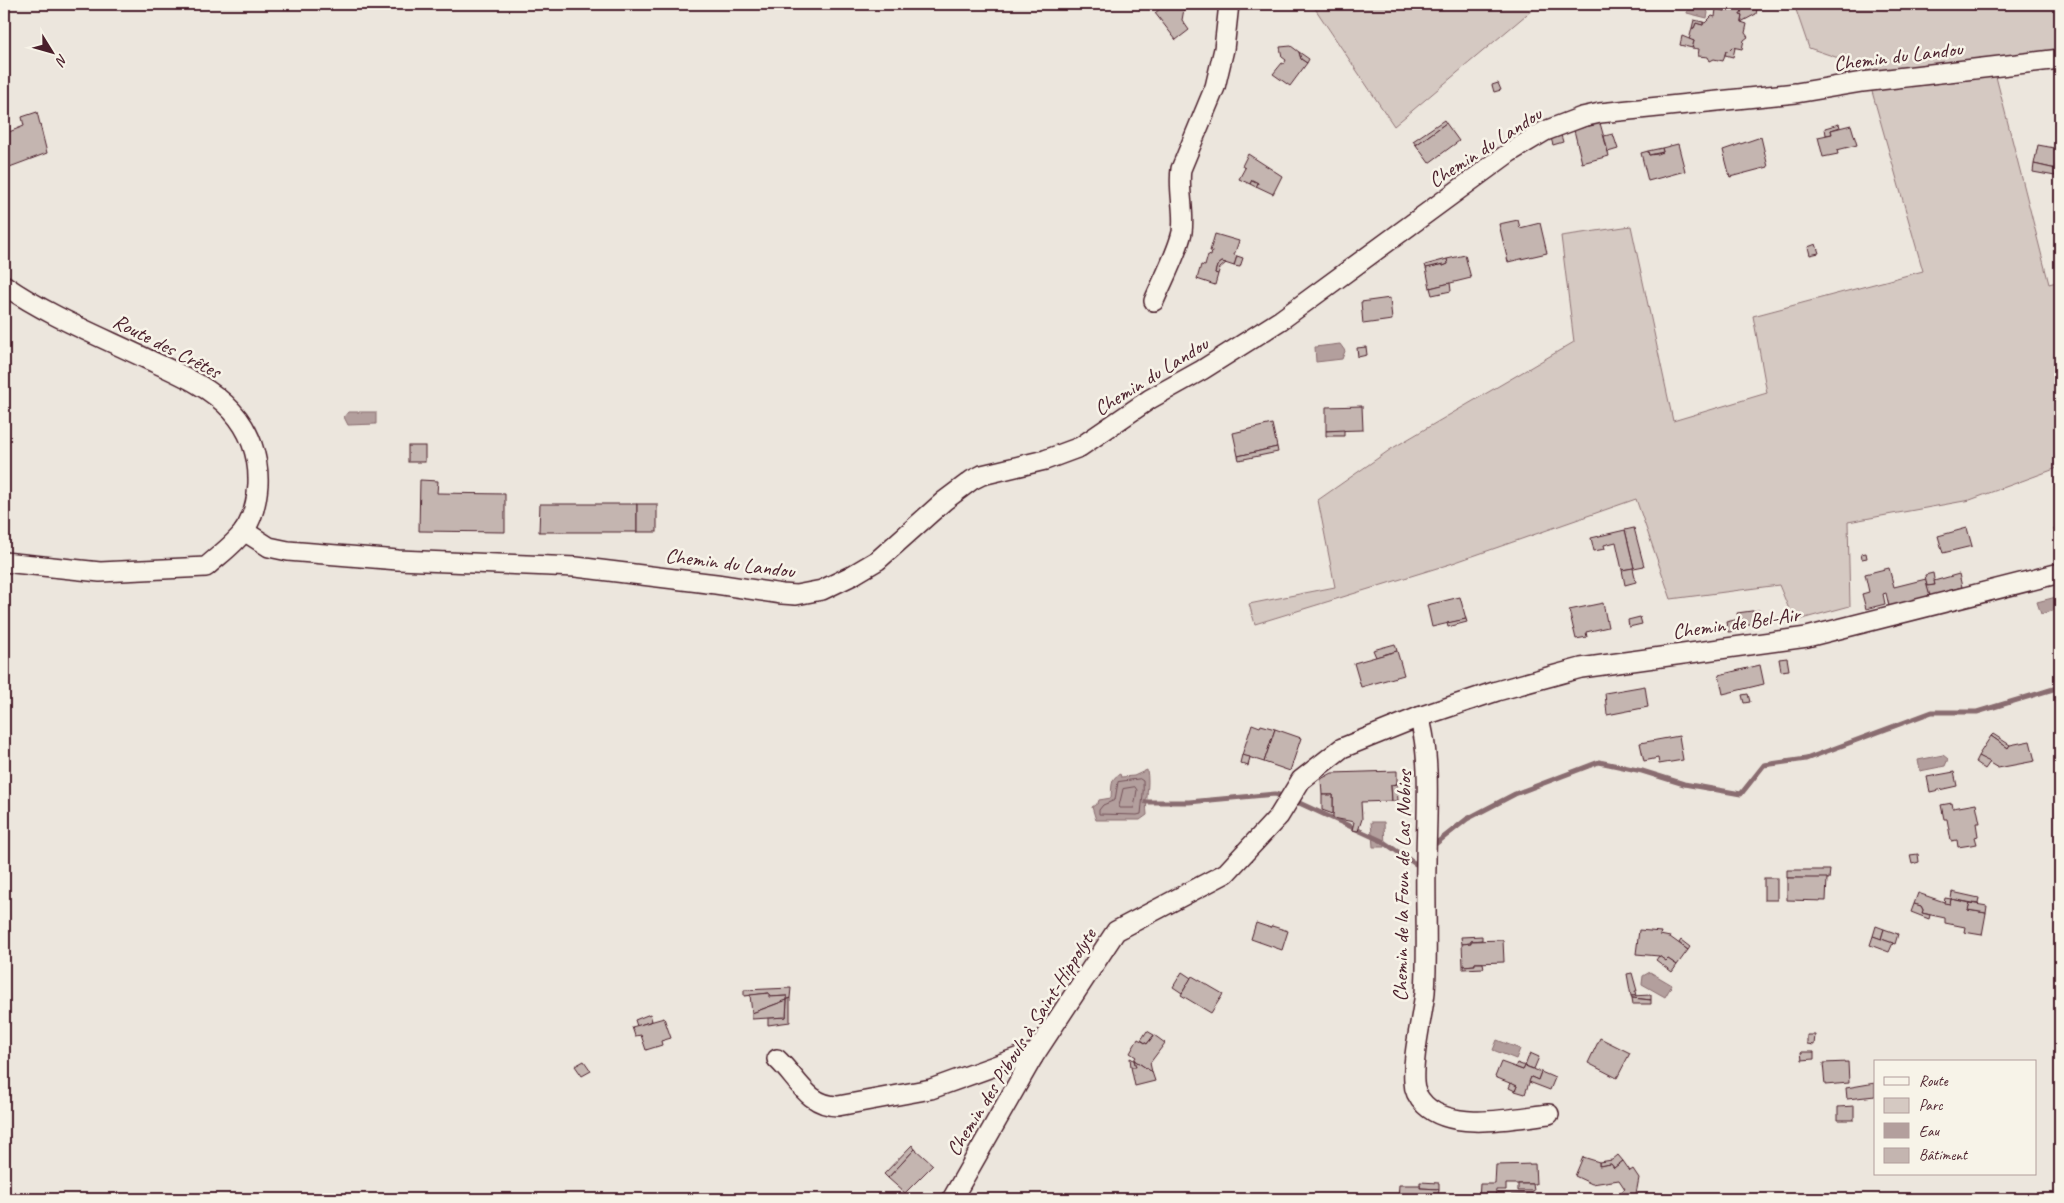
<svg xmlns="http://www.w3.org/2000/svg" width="2064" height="1203" font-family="Caveat,sans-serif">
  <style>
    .green { fill: #d5c9c2; stroke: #907476 }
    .water { fill: #b39f9d; stroke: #896c6f }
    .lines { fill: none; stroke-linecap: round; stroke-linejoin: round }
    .shore { stroke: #745259; stroke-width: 1 }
    .stream { stroke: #896c6f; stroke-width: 5 }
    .building { fill: #c4b5b0; stroke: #4a1f2b }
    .street-casing { stroke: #4a1f2b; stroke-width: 22 }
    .street { stroke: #f7f3e8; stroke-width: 19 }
    .labels { text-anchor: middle; stroke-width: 5; stroke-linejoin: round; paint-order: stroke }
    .street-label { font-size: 21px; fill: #4a1f2b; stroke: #f7f3e8 }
  </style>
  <rect width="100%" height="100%" fill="#ece6dd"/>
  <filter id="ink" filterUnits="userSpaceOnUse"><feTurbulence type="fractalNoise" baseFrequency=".02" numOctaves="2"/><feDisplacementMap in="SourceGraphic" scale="10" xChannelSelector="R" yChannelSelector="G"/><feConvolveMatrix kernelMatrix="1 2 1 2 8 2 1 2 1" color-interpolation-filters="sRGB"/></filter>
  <g filter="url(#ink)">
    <g class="green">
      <path d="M1312,4H1539L1394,126Z"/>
      <path d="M1794,4H2060V51L1991,57L2049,284L2060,281V467L1970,500L1848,522L1850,606L1794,621L1779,585L1671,599L1636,499L1450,564L1255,624L1249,604L1335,587L1318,500L1391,449L1574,342L1561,236L1631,226L1673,421L1767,393L1753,316L1923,271L1865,67L1809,48Z"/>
    </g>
    <g class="water">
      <path d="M1689,4H1705L1708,13L1707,18L1687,13Z"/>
      <path d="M1340,344L1345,351L1342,359L1316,362L1315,347Z"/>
      <path d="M348,412H376V424L348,425L344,417Z"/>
      <path d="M2060,596V609L2041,614L2037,602Z"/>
      <path d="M1943,755L1948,759L1945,766L1920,771L1918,760Z"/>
      <path d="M1147,770C1150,785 1145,800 1147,815L1140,820H1096L1092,807L1098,803L1099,800L1111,798C1112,788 1110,778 1120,774L1121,777L1134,776Z"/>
      <path d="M1371,822H1384L1385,847H1373Z"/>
      <path d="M1650,972L1672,985L1665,997L1642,984L1643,976Z"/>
      <path d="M1497,1040L1520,1049L1516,1059L1493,1050Z"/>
      <path d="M1533,1194V1199H1512L1511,1195Z"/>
    </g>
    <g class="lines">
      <g class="shore">
        <path d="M1140,779L1143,781C1144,791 1142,803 1141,814L1137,815L1099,814V810L1103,805L1115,800L1118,782Z"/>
        <path d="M1135,787L1137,790L1134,808H1120L1119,806L1123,789Z"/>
      </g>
      <g class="stream">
        <path d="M1295,801L1382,841L1420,867"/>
        <path d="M1146,802H1189L1275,794L1282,796"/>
        <path d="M1434,845L1467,819L1515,794L1599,762L1642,771L1684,784L1741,794L1764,765L1806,759L1932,712H1977L2060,687"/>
      </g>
    </g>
    <g class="building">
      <path d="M1166,4H1191L1184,9L1182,20L1189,30L1176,40L1155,13Z"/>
      <path d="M1731,4H1745L1740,15H1742L1741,22L1747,24L1745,33L1748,37L1744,40L1742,49L1732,47L1728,51H1726L1723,61L1714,59L1710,61L1708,57L1698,56L1699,49L1692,48L1694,41L1689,40L1692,28H1694L1696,23L1703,25V22L1705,23L1712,16L1715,17L1716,9L1725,11V6L1730,7Z"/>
      <path d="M1745,4L1758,5L1756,14L1741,22L1742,15H1740Z"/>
      <path d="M1694,20L1703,22V25L1696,23L1694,28H1692Z"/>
      <path d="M1682,36L1694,41L1692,48L1680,45Z"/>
      <path d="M1291,46L1299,52L1301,59L1307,63L1290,86L1273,74L1282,63L1284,64L1286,60L1282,57L1280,47Z"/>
      <path d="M1732,47L1735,48L1733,57L1725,55L1726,51H1728Z"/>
      <path d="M1299,52L1309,59L1307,63L1301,59Z"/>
      <path d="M1498,83L1501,90L1494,92L1492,85Z"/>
      <path d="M37,112L47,153L7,168L4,158V134L24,126L22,117Z"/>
      <path d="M1444,120L1446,123L1416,145L1413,141Z"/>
      <path d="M1446,123L1459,141L1429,163L1416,145Z"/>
      <path d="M1600,123L1609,156L1582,163L1574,130Z"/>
      <path d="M1839,124L1840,127L1831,130L1832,134L1826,135L1825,128Z"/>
      <path d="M1851,125L1857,145L1837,150L1838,154L1823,157L1818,137L1832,134L1831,130Z"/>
      <path d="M1613,134L1618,149L1608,152L1604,136Z"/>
      <path d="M1561,135L1563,142L1553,145L1551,138Z"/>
      <path d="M1761,137L1768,167L1730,177L1723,150Z"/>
      <path d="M1678,144L1685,171L1648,181L1641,153L1648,151L1649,155L1658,154L1663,152L1662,148Z"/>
      <path d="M2038,145L2060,149V178L2055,176L2056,169L2034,164Z"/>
      <path d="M1662,148L1663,152L1649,155L1648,151Z"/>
      <path d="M1248,154L1282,176L1273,194L1256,186L1258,183L1252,180L1250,184L1239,179L1245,168L1242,166Z"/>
      <path d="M2034,164L2056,169L2055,176L2033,172Z"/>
      <path d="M1252,180L1258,183L1256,187L1250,184Z"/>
      <path d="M2060,214V220L2057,221L2056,215Z"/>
      <path d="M1518,220L1520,228L1540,223L1547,253L1508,262L1499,224Z"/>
      <path d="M1215,234L1239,241L1234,255L1237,256L1234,266L1222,262L1217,266L1215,273L1218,274L1215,285L1197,279L1201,265L1205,266L1208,255L1211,256L1212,251H1210Z"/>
      <path d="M1816,244L1819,253L1810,255L1808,247Z"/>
      <path d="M1465,255L1471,278L1430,288L1426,268L1443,264V266L1448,264L1447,259Z"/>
      <path d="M1237,256L1243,258L1240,267L1234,266Z"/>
      <path d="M1447,259L1448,264L1443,266V264L1426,268L1425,265Z"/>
      <path d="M1222,262L1226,263L1220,268L1218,274L1215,273L1217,266Z"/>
      <path d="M1450,283L1451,291L1432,295L1430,288Z"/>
      <path d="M1390,298L1392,320L1363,324L1361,302Z"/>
      <path d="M1366,347L1367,355L1358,357L1357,348Z"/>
      <path d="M1362,406L1363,430L1326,431V407Z"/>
      <path d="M1272,424L1277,447L1238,456L1233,433Z"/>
      <path d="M1344,430V436H1326V431Z"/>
      <rect x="408" y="446" width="17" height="16"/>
      <path d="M1277,447L1278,452L1239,460L1238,456Z"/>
      <path d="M420,480L438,481L437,493L505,494V532L419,531Z"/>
      <path d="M540,504H637V532H539Z"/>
      <rect x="637" y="504" width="20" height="28"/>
      <path d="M2060,527V556L2054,529Z"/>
      <path d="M1634,528L1644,566L1634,568L1625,530Z"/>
      <path d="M1967,528L1972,546L1943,553L1938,536Z"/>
      <path d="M1625,530L1634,568L1622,570L1616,542L1604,545L1605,549L1594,551L1591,538Z"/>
      <path d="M1866,553L1867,558L1862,559L1861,554Z"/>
      <path d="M1633,568L1636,582L1625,585L1622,570Z"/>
      <path d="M1889,568L1894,587L1926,579L1930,596L1889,606L1886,593L1883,594L1885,604L1866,609L1862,594L1869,592L1865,574Z"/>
      <path d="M1933,573L1935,585L1927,586L1925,575Z"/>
      <path d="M1959,574L1962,587L1930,596L1927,586L1935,585L1934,581Z"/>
      <path d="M1460,597L1466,619L1432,627L1427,605Z"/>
      <path d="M1603,603L1608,627L1586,632L1587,637L1576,639L1569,610Z"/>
      <path d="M1759,610L1760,622L1740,626L1737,613Z"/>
      <path d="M1640,617L1642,624L1629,627L1628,620Z"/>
      <path d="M1466,619L1467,622L1448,627L1447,623Z"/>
      <path d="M1739,619L1740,631L1728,632L1726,622Z"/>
      <path d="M1395,644L1397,651L1376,657L1373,650Z"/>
      <path d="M1397,651L1404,675L1361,687L1354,663Z"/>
      <path d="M1787,658L1789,670L1781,671L1779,659Z"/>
      <path d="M1760,665L1764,684L1723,694L1719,675Z"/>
      <path d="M1645,686L1648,707L1607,715L1605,693Z"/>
      <path d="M1748,694L1750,702L1744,703L1742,695Z"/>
      <path d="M1252,724L1260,727L1261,725L1275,729L1264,762L1242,755Z"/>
      <path d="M1275,729L1301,738L1290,771L1264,762Z"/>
      <path d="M1993,734L2010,745L2008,748L1991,736Z"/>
      <path d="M1679,736L1683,760L1659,764L1658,758L1644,761L1640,743Z"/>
      <path d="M1991,736L2008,748L2010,745L2030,741L2035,761L1998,768L1978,756Z"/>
      <path d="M1242,755L1250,757L1248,766L1240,763Z"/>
      <path d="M1978,756L1990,762L1985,769L1975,762Z"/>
      <path d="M1397,771V784L1391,785L1392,801L1361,802L1362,819L1358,831L1352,830L1354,822L1333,818V795H1322L1321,779L1332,773Z"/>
      <path d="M1954,772L1957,786L1930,792L1927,777Z"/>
      <path d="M1397,784L1398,801H1392L1391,785Z"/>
      <path d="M1322,795H1333V814L1322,810Z"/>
      <path d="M1952,803L1953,808L1976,804L1980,823H1976L1978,836L1975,837L1977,844L1958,847L1957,840L1951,841L1947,819H1944L1941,805Z"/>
      <path d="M1918,854L1919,862L1912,864L1910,855Z"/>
      <path d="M1787,870H1830L1829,879L1787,878Z"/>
      <rect x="1764" y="878" width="13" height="22"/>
      <path d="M1787,878H1827L1826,901L1787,900Z"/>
      <path d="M1952,892L1979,898L1978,904L1951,899Z"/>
      <path d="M1918,893L1950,904L1951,899L1970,903L1968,910L1986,913L1982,935L1964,932L1965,927L1945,923V918L1922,913L1923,910L1921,906L1914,904Z"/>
      <path d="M1945,898L1951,899L1950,904L1944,903Z"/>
      <path d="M1970,903L1987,906L1986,913L1968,910Z"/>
      <path d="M1914,904L1921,906L1923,910L1922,913L1930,915L1929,919L1911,912Z"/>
      <path d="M1256,923L1271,928L1272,926L1288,931L1282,950L1251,939Z"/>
      <path d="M1876,926L1884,929L1881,939L1873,936Z"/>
      <path d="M1884,929L1898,934L1895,944L1881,939Z"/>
      <path d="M1639,930L1661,932L1660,935L1670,937L1688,950L1677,965L1668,959L1666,961L1659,956L1636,954Z"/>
      <path d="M1482,936V940L1471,941V943L1462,944L1461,937Z"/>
      <path d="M1873,936L1893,943L1889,952L1870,945Z"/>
      <path d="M1503,940L1504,962L1475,963V965L1463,966L1462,944L1471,943V941Z"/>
      <path d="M1681,940L1690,947L1688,950L1679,943Z"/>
      <path d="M1659,956L1666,961L1668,959L1677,965L1672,972L1656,960Z"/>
      <path d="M1475,963H1483L1484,968L1463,969V966L1475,965Z"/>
      <path d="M1182,972L1191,978L1182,993L1173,987Z"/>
      <path d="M1632,973L1637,991H1635L1636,996H1631L1627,974Z"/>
      <path d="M1192,976L1223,994L1211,1013L1181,995Z"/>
      <path d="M791,988L790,998L787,1000V996L769,997V993L744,996V990Z"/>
      <path d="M769,993V997L787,996V1000L752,1013L750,995Z"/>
      <path d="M1651,995V1000L1632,998L1631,996Z"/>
      <path d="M790,998V1022L768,1025V1018L786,1017L787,1000Z"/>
      <path d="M1632,998L1651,1000V1004H1633Z"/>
      <path d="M787,1000L786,1017L752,1019V1013Z"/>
      <path d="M650,1014L652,1021L637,1026L635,1020Z"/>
      <path d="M664,1018L671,1038L661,1041L662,1045L646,1050L641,1035L635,1036L632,1027Z"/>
      <path d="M1147,1031L1154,1035L1147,1044L1141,1040Z"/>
      <path d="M1154,1035L1165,1043L1150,1063L1152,1072L1134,1060L1136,1057L1130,1053L1138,1039L1147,1044Z"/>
      <path d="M1807,1035H1815L1814,1045L1807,1044Z"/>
      <path d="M1600,1038L1630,1053L1617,1078L1588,1063Z"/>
      <path d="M1801,1052H1814V1059L1802,1060Z"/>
      <path d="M1530,1053L1539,1057L1534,1069L1525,1066Z"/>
      <path d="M1130,1058L1134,1060L1136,1067H1131Z"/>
      <path d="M1134,1060L1152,1072L1155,1081L1135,1086L1131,1067H1136Z"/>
      <path d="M584,1061L591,1071L582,1076L575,1066Z"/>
      <path d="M1501,1062L1523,1070L1525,1066L1541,1072L1538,1080L1531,1077L1525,1094L1515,1091L1517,1086L1495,1077Z"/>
      <path d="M1848,1062L1849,1083L1825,1085L1823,1063Z"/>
      <path d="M1517,1063L1525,1066L1523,1070L1515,1067Z"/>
      <path d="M1541,1072L1555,1078L1550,1090L1529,1082L1531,1077L1538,1080Z"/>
      <path d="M1511,1083L1517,1086L1515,1091L1509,1088Z"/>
      <path d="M1875,1083V1096L1847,1099L1846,1088Z"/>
      <path d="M1854,1106V1120H1838V1107Z"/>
      <path d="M912,1145L915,1149L888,1178L884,1174Z"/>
      <path d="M915,1149L933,1165L905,1193L888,1178Z"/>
      <path d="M1618,1155L1623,1161L1614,1168L1611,1164L1599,1166V1162L1612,1160Z"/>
      <path d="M1583,1157L1599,1162V1166L1611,1164L1614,1168L1623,1161L1630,1171L1633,1169L1639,1178L1635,1199H1619L1622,1191L1625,1189L1619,1180L1592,1184L1575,1176Z"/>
      <path d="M1535,1164L1536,1184H1506V1190H1496L1495,1199H1479L1480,1184H1495L1496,1165Z"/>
      <path d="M1420,1182L1439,1183V1189L1420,1188Z"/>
      <path d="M1518,1184H1533L1534,1191H1518Z"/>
      <path d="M1399,1185H1420V1188L1439,1189L1438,1199H1398Z"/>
      <path d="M119,1193L123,1199H109Z"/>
    </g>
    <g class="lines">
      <defs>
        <g id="street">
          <path d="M4,285C47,315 97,335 145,358C175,372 210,386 232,411C250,431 259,457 258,484C257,499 253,518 244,531C235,544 218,556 206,567L100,572L4,562"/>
          <path d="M1154,301C1162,282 1178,252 1182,232C1185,212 1178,190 1181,169L1215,87L1224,49L1229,4"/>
          <path d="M244,531L269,547L288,551L398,560L576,567L716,584L782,594L796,595L822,590L851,576L878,560L944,501L972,480L982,475L1045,460L1080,447L1150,399L1202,370L1281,320L1510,152L1545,131L1582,117L1600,113L1796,93L1862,82L2060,59"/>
          <path d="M1419,717C1432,756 1426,821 1426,863C1425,906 1428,949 1425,992C1422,1020 1412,1055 1414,1082C1414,1091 1418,1098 1425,1105C1453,1132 1514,1118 1549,1114"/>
          <path d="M777,1059C797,1077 807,1106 838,1106L931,1089L1028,1054L1033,1057"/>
          <path d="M952,1199L1033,1057L1116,931L1226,873L1279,816L1301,780L1342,748L1419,717L1497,691L1581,668L1807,637L2060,573"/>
        </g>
      </defs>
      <use href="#street" class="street-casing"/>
      <use href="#street" class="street"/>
    </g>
  </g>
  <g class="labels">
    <g class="street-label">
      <text transform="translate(1898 56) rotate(-7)" y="7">Chemin du Landou</text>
      <text transform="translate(1485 147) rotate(-33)" y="7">Chemin du Landou</text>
      <text transform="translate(167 346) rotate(27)" y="7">Route des Crêtes</text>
      <text transform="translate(1151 376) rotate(-32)" y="7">Chemin du Landou</text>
      <text transform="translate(730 563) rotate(7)" y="7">Chemin du Landou</text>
      <text transform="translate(1736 623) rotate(-8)" y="7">Chemin de Bel-Air</text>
      <text transform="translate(1402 886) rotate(-89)" y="7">Chemin de la Foun de Las Nobios</text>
      <text transform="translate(1021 1042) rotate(-58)" y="7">Chemin des Pibouls à Saint-Hippolyte</text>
    </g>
  </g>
  <rect width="2064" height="1203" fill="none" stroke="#f7f3e8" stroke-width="20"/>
  <rect x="10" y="10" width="2044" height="1183" fill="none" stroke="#4a1f2b" stroke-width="2" filter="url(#ink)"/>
  <rect x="1874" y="1060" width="162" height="115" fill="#f7f3e8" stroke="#b29e9c"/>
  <rect x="1884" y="1077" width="25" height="8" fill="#f7f3e8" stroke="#b29e9c"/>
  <text x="1919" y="1086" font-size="15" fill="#4a1f2b">Route</text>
  <rect x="1884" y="1098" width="25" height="15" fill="#d5c9c2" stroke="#b29e9c"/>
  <text x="1919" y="1110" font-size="15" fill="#4a1f2b">Parc</text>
  <rect x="1884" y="1123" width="25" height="15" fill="#b39f9d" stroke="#b29e9c"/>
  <text x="1919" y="1136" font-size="15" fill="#4a1f2b">Eau</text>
  <rect x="1884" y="1148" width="25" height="15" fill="#c4b5b0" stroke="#b29e9c"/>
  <text x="1919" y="1160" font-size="15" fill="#4a1f2b">Bâtiment</text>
  <g transform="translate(52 52) rotate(127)" stroke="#f7f3e8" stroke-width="4" paint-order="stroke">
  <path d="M0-4L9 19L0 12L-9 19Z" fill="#4a1f2b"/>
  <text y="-8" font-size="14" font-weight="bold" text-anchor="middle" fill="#4a1f2b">N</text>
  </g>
</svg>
